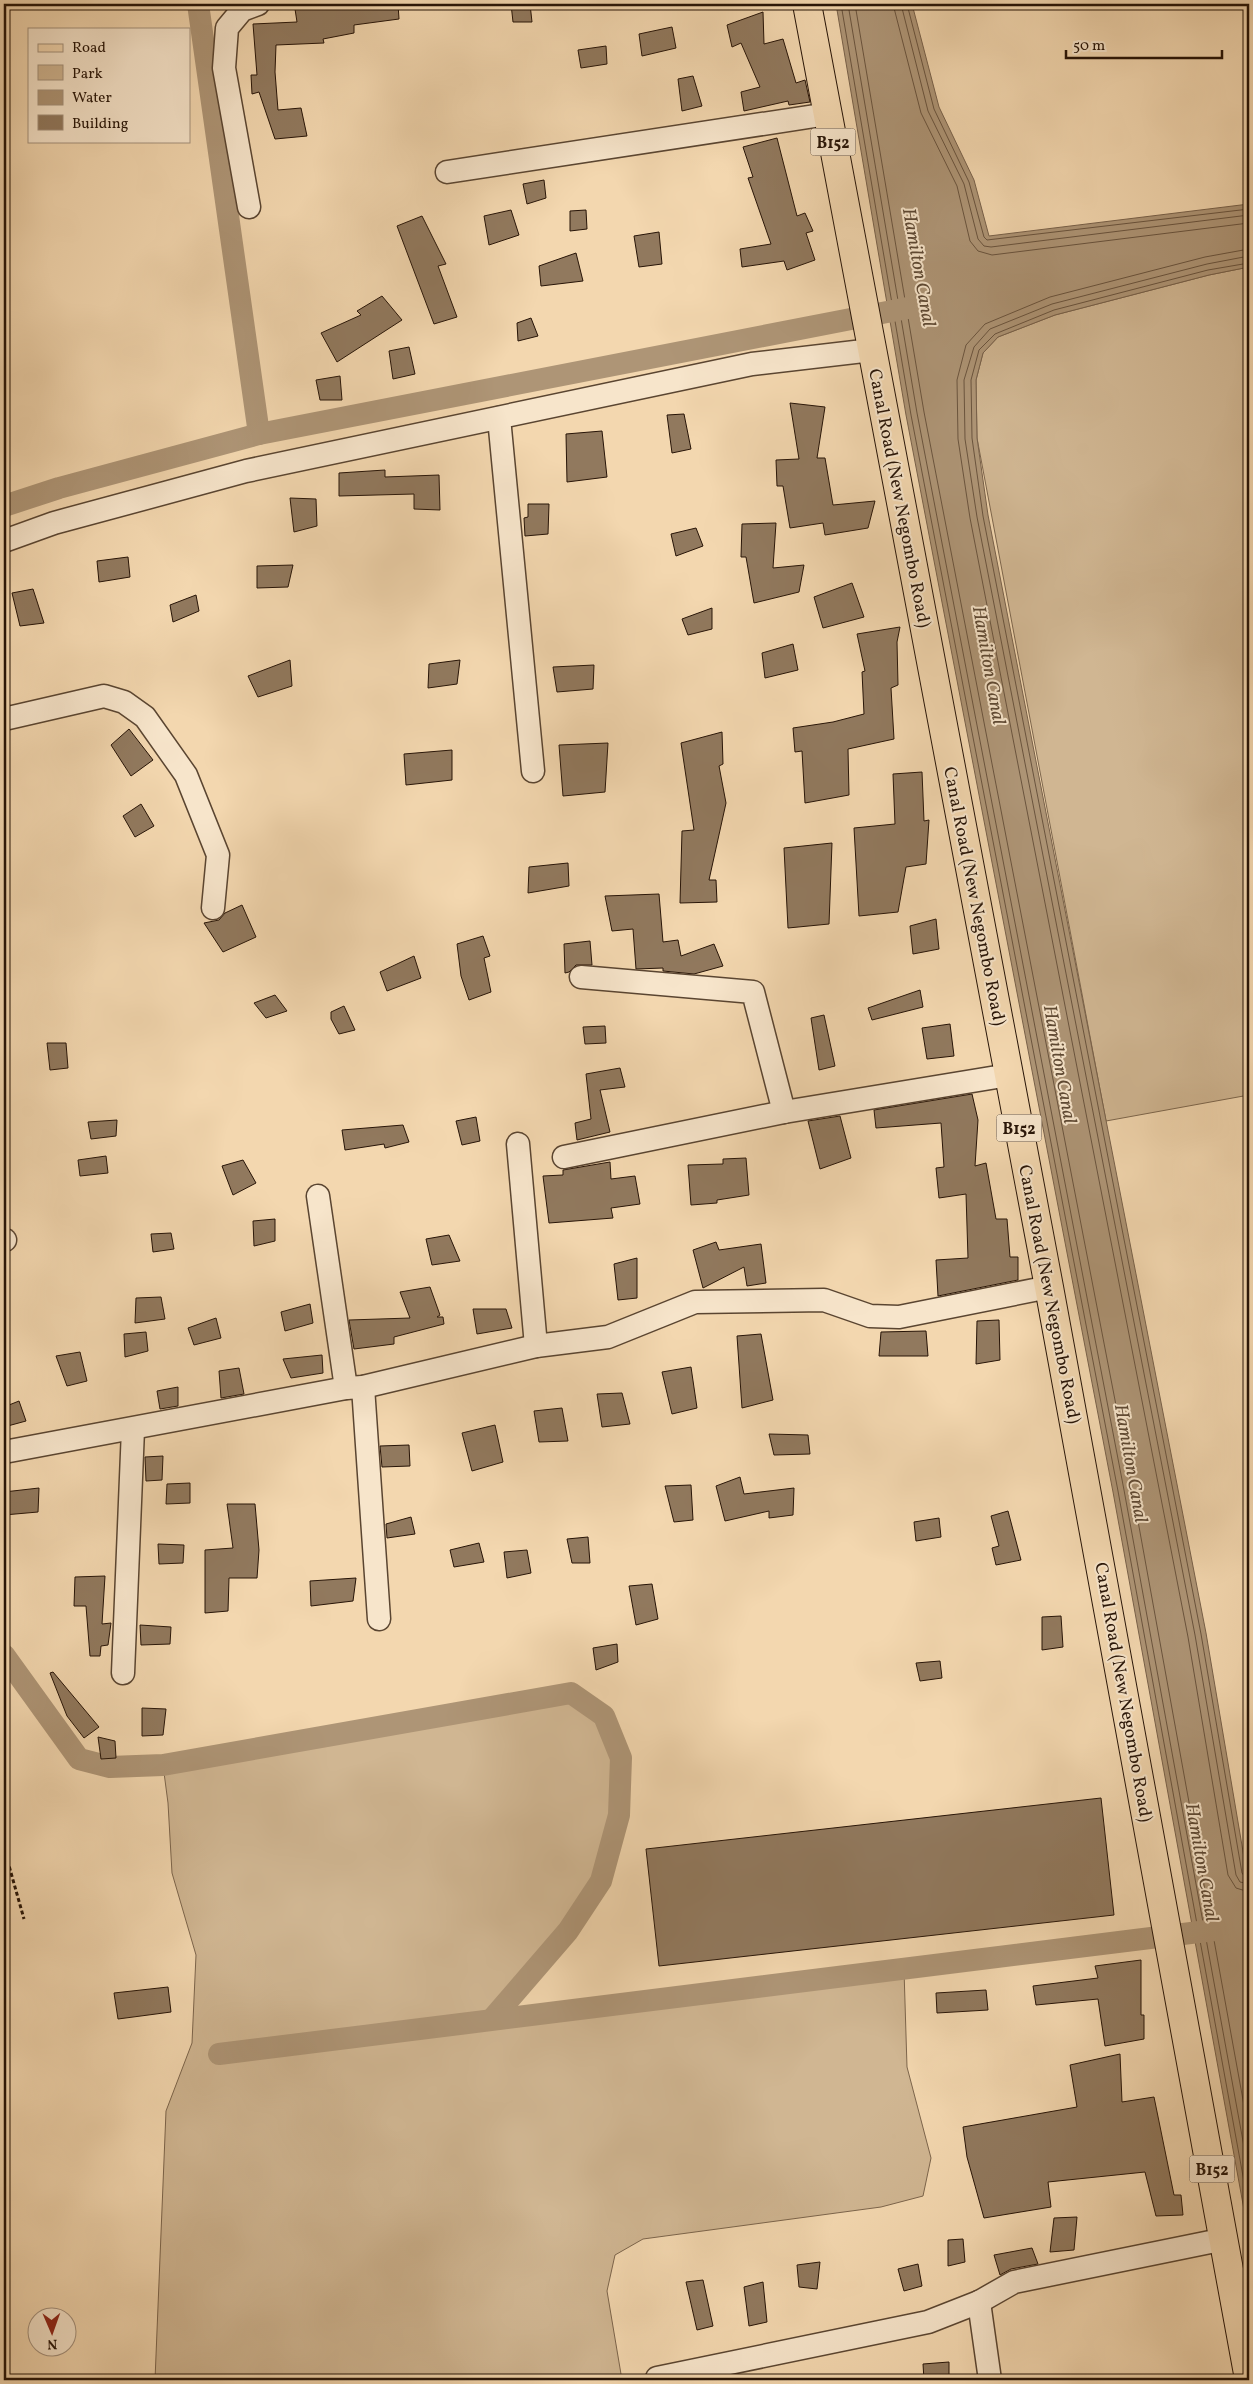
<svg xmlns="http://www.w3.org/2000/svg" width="1253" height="2384" font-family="Vollkorn,serif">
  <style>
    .green { fill: #d0b692; stroke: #7c654c }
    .water { fill: #ae9576; stroke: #78614a }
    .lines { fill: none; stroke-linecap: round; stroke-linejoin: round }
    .shore { stroke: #6a543e; stroke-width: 1 }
    .canal { stroke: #ae9576; stroke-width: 22 }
    .building { fill: #91795e; stroke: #271407 }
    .minor-casing { stroke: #5a4531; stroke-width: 25 }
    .primary-casing { stroke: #271407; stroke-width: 30 }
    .path { stroke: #271407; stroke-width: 3; stroke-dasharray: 4 2.5; stroke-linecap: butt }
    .minor { stroke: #f7e5cb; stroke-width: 22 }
    .primary { stroke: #f3d7af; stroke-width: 28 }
    .labels { text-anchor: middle; stroke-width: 4; stroke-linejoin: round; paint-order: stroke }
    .shield { fill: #f7e5cb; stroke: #655342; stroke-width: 1 }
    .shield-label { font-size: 16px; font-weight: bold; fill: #271407 }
    .street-label { font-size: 18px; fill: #271407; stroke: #f7e5cb }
    .water-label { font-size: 19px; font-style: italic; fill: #5d4833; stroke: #f7e5cb }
  </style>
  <rect width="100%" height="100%" fill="#f3d7af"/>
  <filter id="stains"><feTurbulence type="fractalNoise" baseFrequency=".004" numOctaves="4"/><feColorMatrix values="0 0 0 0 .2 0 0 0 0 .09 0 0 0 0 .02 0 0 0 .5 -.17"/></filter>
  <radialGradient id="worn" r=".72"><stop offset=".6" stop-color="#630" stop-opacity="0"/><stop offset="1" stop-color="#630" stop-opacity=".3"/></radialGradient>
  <g class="green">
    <path d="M1249,267V1095L1106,1121L977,438L976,380L983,353L998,337L1055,315L1209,275Z"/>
    <path d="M571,1693L604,1716L621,1758L619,1815L601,1881L568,1931L494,2018L904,1970L907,2067L931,2158L923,2196L881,2207L643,2239L615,2255L607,2291L622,2380H155L166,2111L192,2043L196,1955L172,1873L168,1803L163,1765Z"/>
  </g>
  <path class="water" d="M836,4H912L939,107L974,180L989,236L1249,204V267L1209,275L1055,315L998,337L983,353L976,380L977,438L988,515L1206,1633L1249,1887V2237L1113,1492L906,415Z"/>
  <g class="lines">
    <g class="shore">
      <path d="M841,4L911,415L1118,1491L1249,2209"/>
      <path d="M848,4L917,413L1124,1490L1249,2174"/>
      <path d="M855,4L924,412L1132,1488L1249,2133"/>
      <path d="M893,4L921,113L957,186L970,241L978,251L992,255L1249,223"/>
      <path d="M901,4L928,111L964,184L978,239L984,246L991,247L1249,215"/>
      <path d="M907,4L934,109L969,182L984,237L987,240L1249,209"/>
      <path d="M1249,249L1205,257L1050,297L985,324L966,345L957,380L958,439L970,518L1188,1637L1228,1875L1236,1888L1249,1892"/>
      <path d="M1249,256L1207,264L1052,304L990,329L974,347L964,380L965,439L977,517L1195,1635L1236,1875L1240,1882L1249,1884"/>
      <path d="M1249,263L1208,270L1054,310L995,334L979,350L971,380L972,438L983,516L1201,1634L1242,1873L1245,1877L1249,1878"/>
    </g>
    <g class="canal">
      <path d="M198,4L259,434"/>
      <path d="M4,506L59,488L259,434L918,306"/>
      <path d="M4,1655L79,1759L110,1767L163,1765L571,1693L604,1716L621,1758L619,1815L601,1881L568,1931L493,2018"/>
      <path d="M219,2054L1215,1930"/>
    </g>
  </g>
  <g class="building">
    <path d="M332,4H398L399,19L354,25V33L323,39L324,43L276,45L275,72L278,110L301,108L307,136L275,139L259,92L252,94L251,75H257L253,24L297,22L295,9L332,6Z"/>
    <path d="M511,4H530L532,22H513Z"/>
    <path d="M763,12L764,44L783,39L796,83L805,80L810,102L789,105L788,101L744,111L741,92L760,87L741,43L732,47L727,25Z"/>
    <path d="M672,27L676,48L642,56L639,34Z"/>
    <path d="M606,46L607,64L581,68L578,50Z"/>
    <path d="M693,76L702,106L682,111L678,79Z"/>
    <path d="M777,138L797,216L805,213L813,231L806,233L815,260L787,270L784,261L742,267L740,249L771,244L748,178L753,177L743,147Z"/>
    <path d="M544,180L546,198L527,204L523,184Z"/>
    <path d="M511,210L519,235L489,245L484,216Z"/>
    <path d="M586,210L587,229L570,231V211Z"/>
    <path d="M422,216L446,264L438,266L457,317L434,324L397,226Z"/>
    <path d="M659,232L662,264L639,267L634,236Z"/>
    <path d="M576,253L583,281L541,286L539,266Z"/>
    <path d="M382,296L402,320L337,362L321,333L361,315L357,311Z"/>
    <path d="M531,318L538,336L518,341L517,323Z"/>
    <path d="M409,347L415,374L393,379L389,351Z"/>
    <path d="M340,376L342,400H320L316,380Z"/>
    <path d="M790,403L825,407L817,458H825L833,505L875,501L868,528L825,535L823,523L790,528L783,486H777L776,460L799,459Z"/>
    <path d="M684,414L691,449L672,453L667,415Z"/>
    <path d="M602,431L607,477L567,482L566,434Z"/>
    <path d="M385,470V477L439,475L440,510L414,509V494L339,496V473Z"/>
    <path d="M290,498L316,499L317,526L294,532Z"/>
    <path d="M528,504H549L548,534L525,536L524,518L528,517Z"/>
    <path d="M776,523L773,568L804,565L799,592L754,603L746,557H741L742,524Z"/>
    <path d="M696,528L703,546L676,556L671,534Z"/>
    <path d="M128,557L130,577L99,582L97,561Z"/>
    <path d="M293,565L288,587L257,588V566Z"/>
    <path d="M852,583L864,617L823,628L814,597Z"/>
    <path d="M33,589L44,623L20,626L12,593Z"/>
    <path d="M196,595L199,611L173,622L170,605Z"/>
    <path d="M712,608V629L688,635L682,619Z"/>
    <path d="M900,627L897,642L898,685L891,688L894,739L848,749L849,795L805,803L802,751L795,752L793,728L833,722L864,714L862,672L865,671L857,634Z"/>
    <path d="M793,644L798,670L765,678L762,653Z"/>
    <path d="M290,660L292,686L258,697L248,676Z"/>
    <path d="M460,660L457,684L428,688L429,664Z"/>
    <path d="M594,665L593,689L557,692L553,667Z"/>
    <path d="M129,729L153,760L131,776L111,745Z"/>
    <path d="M722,732L723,764L719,766L726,803L709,880H716L717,902L680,903L682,831L694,830L681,743Z"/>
    <path d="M608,743L605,792L563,796L559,745Z"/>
    <path d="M452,750V780L406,785L404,754Z"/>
    <path d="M922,772L924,821L929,820L926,864L906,867L898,912L859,916L854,828L895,824L893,774Z"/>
    <path d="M141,804L154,826L135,837L123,816Z"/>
    <path d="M832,843L829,924L788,928L784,848Z"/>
    <path d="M568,863L569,886L528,893L529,867Z"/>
    <path d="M659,894L663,942L678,940L681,956L714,944L723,966L694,974L663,971V968L636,969L633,929L612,931L605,896Z"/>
    <path d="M242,905L256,937L223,952L204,923L219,920L225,913Z"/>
    <path d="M936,919L939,949L913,954L910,926Z"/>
    <path d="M483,936L490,956L484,958L491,992L469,1000L461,976L457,944Z"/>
    <path d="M590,941L592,965H576L569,972L565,973L564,944Z"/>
    <path d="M414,956L421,978L387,991L380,972Z"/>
    <path d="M920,990L923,1007L872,1020L868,1008Z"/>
    <path d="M275,995L287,1011L266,1018L254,1003Z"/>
    <path d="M344,1006L355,1030L339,1034L331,1019V1012Z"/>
    <path d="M824,1015L835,1066L819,1070L811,1018Z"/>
    <path d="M950,1024L954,1056L927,1059L922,1028Z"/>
    <path d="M605,1026L606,1043L585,1044L583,1027Z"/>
    <path d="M47,1043H66L68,1068L50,1070Z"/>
    <path d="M620,1068L625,1087L600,1090L610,1132L577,1140L575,1123L591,1119L586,1074Z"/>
    <path d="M972,1094L978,1120L975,1166L986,1163L996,1219H1007L1010,1257H1018V1280L938,1296L936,1260L968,1258L966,1194L939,1198L936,1168L944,1167L941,1123L876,1128L874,1110Z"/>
    <path d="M840,1116L851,1158L820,1169L808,1121Z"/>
    <path d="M476,1117L480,1141L462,1145L456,1121Z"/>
    <path d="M117,1120L116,1136L91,1139L88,1122Z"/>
    <path d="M403,1125L409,1142L385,1148L384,1144L345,1150L342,1130Z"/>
    <path d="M106,1156L108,1173L80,1176L78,1160Z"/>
    <path d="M746,1158L749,1195L717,1200V1203L691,1205L688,1165L723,1164V1159Z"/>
    <path d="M243,1160L256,1183L233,1195L222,1166Z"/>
    <path d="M610,1162L611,1179L635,1176L640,1204L611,1208L613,1218L549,1223L543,1176L563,1175V1170Z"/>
    <path d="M275,1219V1241L254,1246L253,1221Z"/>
    <path d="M171,1233L174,1249L153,1252L151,1234Z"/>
    <path d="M449,1235L460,1261L432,1265L426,1239Z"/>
    <path d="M716,1242L719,1250L761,1244L766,1283L747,1286L744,1267L703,1288L693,1250Z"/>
    <path d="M637,1258V1298L618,1300L614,1264Z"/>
    <path d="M430,1287L440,1315L437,1317H443L444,1324L394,1337V1344L354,1349L349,1320L410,1318L400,1292Z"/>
    <path d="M161,1297L165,1319L135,1323L136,1298Z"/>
    <path d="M310,1304L313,1323L285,1331L281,1312Z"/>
    <path d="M473,1309H506L512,1328L477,1334Z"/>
    <path d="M216,1318L221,1338L194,1345L188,1328Z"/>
    <path d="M999,1320L1000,1360L976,1364L977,1321Z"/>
    <path d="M926,1331L928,1356H879L881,1332Z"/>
    <path d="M146,1332L148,1351L125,1357L124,1334Z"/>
    <path d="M761,1334L773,1400L742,1408L737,1336Z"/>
    <path d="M80,1352L87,1381L67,1386L56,1356Z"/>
    <path d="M322,1355L323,1373L291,1378L283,1359Z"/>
    <path d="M691,1367L697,1408L672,1414L662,1372Z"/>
    <path d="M239,1368L244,1394L221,1398L219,1371Z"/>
    <path d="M178,1387V1406L160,1409L157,1391Z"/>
    <path d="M622,1393L630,1424L602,1427L597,1394Z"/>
    <path d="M19,1401L26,1421L4,1427V1407Z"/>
    <path d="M562,1408L568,1441L539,1442L534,1411Z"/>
    <path d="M495,1425L503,1462L472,1471L462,1433Z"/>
    <path d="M769,1434L808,1435L810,1454L774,1455Z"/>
    <path d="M409,1445L410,1466L382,1467L380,1446Z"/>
    <path d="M163,1456L162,1480L146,1481L145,1457Z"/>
    <path d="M740,1477L744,1494L794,1488L793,1515L769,1518V1511L725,1521L716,1486Z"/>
    <path d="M190,1483V1503L166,1504L167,1484Z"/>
    <path d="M691,1485L693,1520L674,1522L665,1486Z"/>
    <path d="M39,1488L38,1512L4,1515V1492Z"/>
    <path d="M227,1504H255L259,1550L257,1578H229L228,1611L205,1613V1550L233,1548Z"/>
    <path d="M1008,1511L1021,1560L996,1565L992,1548L999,1546L991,1516Z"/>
    <path d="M411,1517L415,1534L387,1538L386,1524Z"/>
    <path d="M939,1518L941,1537L916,1541L914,1522Z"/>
    <path d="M588,1537L590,1563H572L567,1539Z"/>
    <path d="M479,1543L484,1562L454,1567L450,1550Z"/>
    <path d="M158,1544L184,1545L183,1563L159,1564Z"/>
    <path d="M527,1550L531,1573L507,1578L504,1552Z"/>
    <path d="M105,1576L102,1624L111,1623L108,1645L101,1646L100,1656H90L86,1606H74L75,1577Z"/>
    <path d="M356,1578L353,1601L311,1606L310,1581Z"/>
    <path d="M652,1584L658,1619L636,1625L629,1586Z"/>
    <path d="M1061,1616L1063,1647L1042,1650V1617Z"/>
    <path d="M140,1625L171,1627L170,1644L141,1645Z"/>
    <path d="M617,1644L618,1662L596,1670L593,1648Z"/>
    <path d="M940,1661L942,1678L920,1681L916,1663Z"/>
    <path d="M53,1672L99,1727L84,1738L67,1716L50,1673Z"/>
    <path d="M142,1708L166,1709L163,1735L142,1736Z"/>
    <path d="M98,1737L115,1741L116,1758L101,1759Z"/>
    <path d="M1101,1798L1114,1915L659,1966L646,1849Z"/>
    <path d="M1141,1960V2015H1144V2039L1105,2046L1098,1999L1036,2005L1033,1986L1098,1978L1095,1966Z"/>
    <path d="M168,1987L171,2012L118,2019L114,1993Z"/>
    <path d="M986,1990L988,2010L937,2013L936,1993Z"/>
    <path d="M1120,2054L1122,2102L1154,2097L1174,2195H1181L1183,2215L1156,2216L1145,2172L1048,2182L1051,2207L984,2218L967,2157L963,2127L1077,2107L1070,2065Z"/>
    <path d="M1077,2217L1074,2250L1050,2252L1054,2218Z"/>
    <path d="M963,2239L965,2262L948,2266V2240Z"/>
    <path d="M1032,2248L1038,2264L1011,2269L1000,2275L994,2255Z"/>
    <path d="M820,2262L817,2289L799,2287L797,2265Z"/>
    <path d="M918,2264L922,2286L904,2291L898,2269Z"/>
    <path d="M703,2280L713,2326L697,2330L686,2282Z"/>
    <path d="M763,2282L767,2322L749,2326L744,2287Z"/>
    <path d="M949,2362V2380H924L923,2364Z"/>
  </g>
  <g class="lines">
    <defs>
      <g id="minor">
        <path d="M447,172L828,114"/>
        <path d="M249,207L224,68L227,28L242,10L258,4"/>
        <path d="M499,418L533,771"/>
        <path d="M4,541L54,523L246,471L752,364L872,350"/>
        <path d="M4,719L104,696L124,702L145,717L186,775L218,855L213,908"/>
        <path d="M581,977L753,992L784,1112"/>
        <path d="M518,1144L536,1346"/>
        <path d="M564,1157L784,1112L1009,1075"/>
        <path d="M318,1196L346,1388"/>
        <path d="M4,1240H5"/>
        <path d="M363,1387L379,1619"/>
        <path d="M4,1452L346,1388L363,1387L536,1346L608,1337L695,1302L824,1300L870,1316L899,1317L1049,1287"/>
        <path d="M123,1673L133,1429"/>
        <path d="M979,2302L990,2380"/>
        <path d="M657,2378L928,2322L979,2302L1014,2282L1225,2239"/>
      </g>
      <path id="primary" d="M807,4L1049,1287L1249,2379"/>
    </defs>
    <use href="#minor" class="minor-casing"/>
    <use href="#primary" class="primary-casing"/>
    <path class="path" d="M4,1848L24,1919"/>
    <use href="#minor" class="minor"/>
    <use href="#primary" class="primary"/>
  </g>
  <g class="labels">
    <g class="shield">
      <rect x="810.5" y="128.5" width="45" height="27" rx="4"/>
      <rect x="996.5" y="1114.5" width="45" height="27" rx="4"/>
      <rect x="1189.5" y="2155.5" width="45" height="27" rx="4"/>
    </g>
    <g class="shield-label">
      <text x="833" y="148">B152</text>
      <text x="1019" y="1134">B152</text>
      <text x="1212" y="2175">B152</text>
    </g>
    <g class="street-label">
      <text transform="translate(900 498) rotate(79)" y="6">Canal Road (New Negombo Road)</text>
      <text transform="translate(975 896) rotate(79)" y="6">Canal Road (New Negombo Road)</text>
      <text transform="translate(1050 1294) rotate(79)" y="6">Canal Road (New Negombo Road)</text>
      <text transform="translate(1124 1692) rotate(80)" y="6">Canal Road (New Negombo Road)</text>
    </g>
    <g class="water-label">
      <text transform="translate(920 267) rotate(80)" y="7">Hamilton Canal</text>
      <text transform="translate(990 665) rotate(80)" y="7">Hamilton Canal</text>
      <text transform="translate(1061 1064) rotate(80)" y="7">Hamilton Canal</text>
      <text transform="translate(1132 1463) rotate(80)" y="7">Hamilton Canal</text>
      <text transform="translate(1203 1862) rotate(80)" y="7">Hamilton Canal</text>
    </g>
  </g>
  <rect width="1253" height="2384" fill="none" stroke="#f3d7af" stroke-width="20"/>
  <rect x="5" y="5" width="1243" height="2374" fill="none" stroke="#271407" stroke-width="2.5"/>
  <rect x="10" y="10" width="1233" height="2364" fill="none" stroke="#271407"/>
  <rect x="28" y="28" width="162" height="115" fill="#f7e5cb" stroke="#a4917d"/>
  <rect x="38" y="44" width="25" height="8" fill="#f3d7af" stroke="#a4917d"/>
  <text x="72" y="52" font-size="15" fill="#271407">Road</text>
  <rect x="38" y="65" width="25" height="15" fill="#d0b692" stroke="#a4917d"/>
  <text x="72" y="78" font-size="15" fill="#271407">Park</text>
  <rect x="38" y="90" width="25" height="15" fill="#ae9576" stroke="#a4917d"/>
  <text x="72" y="102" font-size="15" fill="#271407">Water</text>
  <rect x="38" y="115" width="25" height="15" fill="#91795e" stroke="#a4917d"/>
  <text x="72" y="128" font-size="15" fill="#271407">Building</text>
  <g transform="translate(52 2332) rotate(178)"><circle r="24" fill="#f7e5cb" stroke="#a4917d"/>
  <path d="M0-4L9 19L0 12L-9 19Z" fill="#8f2418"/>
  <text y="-8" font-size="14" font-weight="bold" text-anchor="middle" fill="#271407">N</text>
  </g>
  <path d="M1066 50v8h156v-8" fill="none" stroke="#271407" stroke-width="2.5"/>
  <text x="1073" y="50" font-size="15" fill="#271407" stroke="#f7e5cb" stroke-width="4" paint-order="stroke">50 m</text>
  <rect width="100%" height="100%" filter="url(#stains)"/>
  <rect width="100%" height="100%" fill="url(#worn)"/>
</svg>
